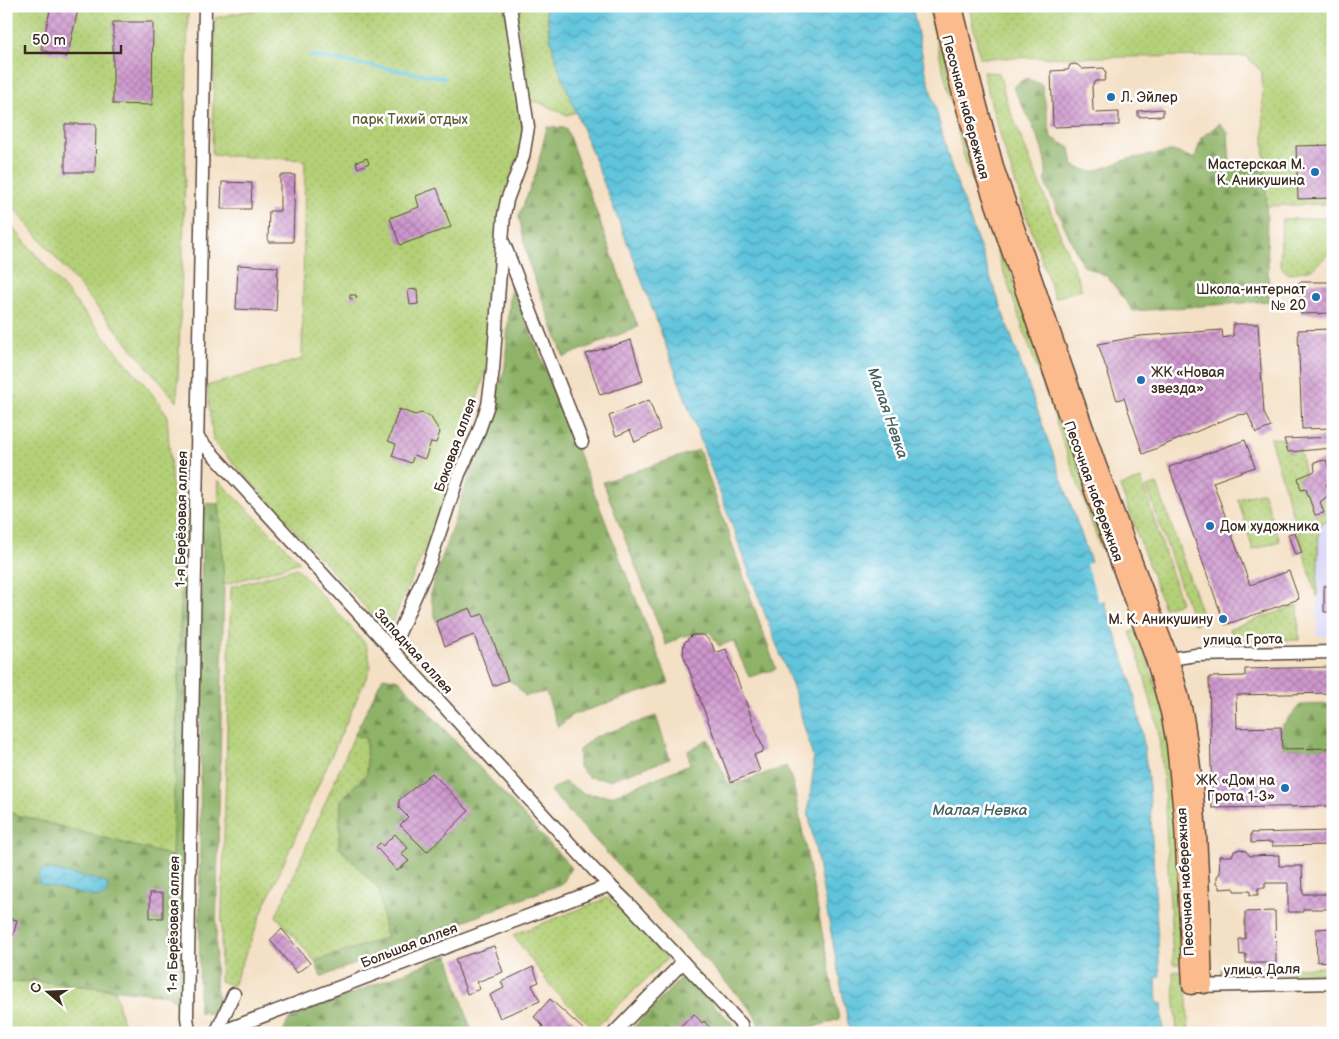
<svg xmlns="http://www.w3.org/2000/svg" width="1339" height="1039" font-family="'Balsamiq Sans',sans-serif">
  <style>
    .built { fill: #dad6f7 }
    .grass { fill: url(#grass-dots); stroke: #777d4a }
    .forest { fill: url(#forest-firs); stroke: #646e43 }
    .water { fill: url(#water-waves); stroke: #4c777d }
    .pier { fill: #f4e0c5 }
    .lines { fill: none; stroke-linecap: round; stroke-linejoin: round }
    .stream { stroke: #5ec4dc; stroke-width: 4 }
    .building { fill: url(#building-cross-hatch) }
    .minor-casing { stroke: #574537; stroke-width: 15 }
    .major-casing { stroke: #574537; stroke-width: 19 }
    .minor { stroke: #fff; stroke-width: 12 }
    .major { stroke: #fbbb8d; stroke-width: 16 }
    .poi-dot { fill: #1f6fb2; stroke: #fff; stroke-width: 2 }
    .labels { text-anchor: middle; stroke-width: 5; stroke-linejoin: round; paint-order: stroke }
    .poi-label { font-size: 14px; fill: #3b2a1e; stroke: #fff; text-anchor: end }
    .street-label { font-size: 14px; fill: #3b2a1e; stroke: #fff }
    .park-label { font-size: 14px; fill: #5f5c39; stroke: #fff }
    .water-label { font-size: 15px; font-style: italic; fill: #476060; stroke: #fff }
  </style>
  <defs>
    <pattern id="grass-dots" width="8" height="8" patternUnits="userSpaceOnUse" patternTransform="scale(1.25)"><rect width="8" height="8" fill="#b3d077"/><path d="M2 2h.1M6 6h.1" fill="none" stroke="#9bb366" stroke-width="1.8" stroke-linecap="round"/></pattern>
    <pattern id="forest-firs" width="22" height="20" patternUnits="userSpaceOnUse" patternTransform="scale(1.25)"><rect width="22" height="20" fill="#8eb268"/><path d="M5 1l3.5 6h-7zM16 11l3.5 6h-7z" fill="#759155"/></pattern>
    <pattern id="water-waves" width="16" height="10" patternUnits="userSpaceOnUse" patternTransform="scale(1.25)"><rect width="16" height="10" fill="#5ec4dc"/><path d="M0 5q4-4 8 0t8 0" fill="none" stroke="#4f9fb2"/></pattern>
    <pattern id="building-cross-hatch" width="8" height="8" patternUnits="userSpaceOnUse" patternTransform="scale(1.25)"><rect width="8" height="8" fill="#ce96ce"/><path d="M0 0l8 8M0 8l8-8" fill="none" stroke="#a87ba7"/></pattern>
  </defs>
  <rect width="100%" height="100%" fill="#fff"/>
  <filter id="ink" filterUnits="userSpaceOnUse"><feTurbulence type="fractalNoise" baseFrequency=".02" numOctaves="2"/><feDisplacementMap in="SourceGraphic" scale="10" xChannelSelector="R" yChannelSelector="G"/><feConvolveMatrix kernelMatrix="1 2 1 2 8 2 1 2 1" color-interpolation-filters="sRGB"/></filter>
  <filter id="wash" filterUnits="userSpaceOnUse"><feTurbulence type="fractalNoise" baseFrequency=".0096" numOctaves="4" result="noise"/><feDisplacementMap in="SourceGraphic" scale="20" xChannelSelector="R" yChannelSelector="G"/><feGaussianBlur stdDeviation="1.12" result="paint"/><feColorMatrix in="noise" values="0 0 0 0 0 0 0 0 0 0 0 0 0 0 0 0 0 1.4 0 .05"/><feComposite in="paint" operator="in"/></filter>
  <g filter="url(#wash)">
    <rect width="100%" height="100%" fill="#f4e0c5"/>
    <path class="built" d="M1333,521V636H1317L1319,523Z"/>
    <g class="grass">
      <path d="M6,6H167L188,11L184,219L177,402L20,215L6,202Z"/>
      <path d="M270,6H505L523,117L522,144L512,174L491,349L484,377L433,531L388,632L213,441L207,386L302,359L305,160L212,155L215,18Z"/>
      <path d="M515,6H545L553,49L576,112L567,115L538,102H531Z"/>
      <path d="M928,6H933L968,151L1107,548L1101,549L1025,334L963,153Z"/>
      <path d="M969,6H1333V204L1266,206L1262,72L1246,56L980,58Z"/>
      <path d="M983,72L999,73L1007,103L1082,289L1055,298C1029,223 1002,149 983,72Z"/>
      <path d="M1333,218V250L1312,269L1288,274L1280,265L1282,219Z"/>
      <path d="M6,219L150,391L167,414L173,504L184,511L172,856L6,812Z"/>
      <path d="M1270,438L1284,439L1288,452L1300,451L1305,475L1298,478L1301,490L1306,489L1315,515L1324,513L1320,502L1326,484L1333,481V521L1319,523L1317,597Z"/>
      <path d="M1141,479L1181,603L1164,608L1120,486Z"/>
      <path d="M218,480L300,562L224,585Z"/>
      <path d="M1157,484L1204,620L1194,624L1147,487Z"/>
      <path d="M1263,492L1280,541L1253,550L1238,499Z"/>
      <path d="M297,568L366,644L371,667L264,907L233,986L220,981L231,587Z"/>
      <path d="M1298,605L1299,640H1232L1229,629Z"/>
      <path d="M1137,630L1168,723L1185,964H1173L1164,785L1158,729L1144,675L1130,632Z"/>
      <path d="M355,734L366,738L367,773L341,800L339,847L379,889L386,938L315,961L276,916Z"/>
      <path d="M608,898L667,959L594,1029L552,988L513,935Z"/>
      <path d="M1333,967V973L1221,975V969Z"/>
      <path d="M1185,971L1189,1033H1177L1173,972Z"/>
      <path d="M36,981L115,990L125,1033H6V982Z"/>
    </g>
    <g class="forest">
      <path d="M1026,78L1042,85L1051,137L1070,148L1073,166L1093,172L1128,159L1173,151L1195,159L1201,138L1220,123L1228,133L1230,166L1265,164L1269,301L1133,311L1107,276L1082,265L1045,183C1052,154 1025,113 1013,87Z"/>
      <path d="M547,127L566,128L638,327L564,357L529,264L519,216L536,173Z"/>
      <path d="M511,282L669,683L572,715L558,727L546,692L525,696L515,684L508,680L483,614L474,617L470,608L436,621L430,593L505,368Z"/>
      <path d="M699,450L776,669L749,677L733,641L719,646L710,632L683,636L666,645L603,482Z"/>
      <path d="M202,503L219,504L224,585L215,984L219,1000L212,1014L199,1012Z"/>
      <path d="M191,515L181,1004L167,995L36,981L6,982V812L172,856L184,525Z"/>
      <path d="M383,677L399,680L571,867L563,883L321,977L315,961L386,938L379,889L339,847L341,800L367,773L366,739L355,734Z"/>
      <path d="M1333,704V748L1282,749L1281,727L1300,705Z"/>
      <path d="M656,716L670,759L609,780L588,777L579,767V750L592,738Z"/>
      <path d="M708,739L730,786L786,766L793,783L839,1019L795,1033H762L754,1013L550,791L564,782L585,794L612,796L690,764L688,751Z"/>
      <path d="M448,955L472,1033H283L289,1019Z"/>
      <path d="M684,975L734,1025L735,1033H628Z"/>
    </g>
    <g class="water">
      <path d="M545,6H912L925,68L950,163L1091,562L1087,564L1100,602L1104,600L1131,680L1142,732L1149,786L1160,977L1156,978L1157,1003H1162L1163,1033H850L808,811L813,773V758L794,690L761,604L638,270L559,69L553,49Z"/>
      <path d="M51,870L103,881L107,883L108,891L106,895L98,898L40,884L38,879L40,871Z"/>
    </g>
    <path class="pier" d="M1091,562L1092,565L1089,566L1101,598H1103L1104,600L1099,602L1086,564Z"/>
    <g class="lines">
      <path class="stream" d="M311,56L445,78"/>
    </g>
    <g id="blocks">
      <g class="building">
        <path d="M51,6H79L67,57L41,50Z"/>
        <path d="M113,22H153L152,105L113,104Z"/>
        <path d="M1074,64L1078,65L1082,69L1104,68L1106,74L1104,81H1095L1092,86L1093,110L1096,113L1119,112V125L1053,127L1051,71L1068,70L1070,65Z"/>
        <path d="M1163,109V116L1138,117V111Z"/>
        <path d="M65,124H96L95,172H65Z"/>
        <path d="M1333,145V198L1298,199L1296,146Z"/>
        <path d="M367,158L369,163L358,168L356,162Z"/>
        <path d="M280,175H295L293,242H268L269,211H280Z"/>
        <path d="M222,182L252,183L251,209H221Z"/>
        <path d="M437,188L451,227L400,245L390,218L419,207L416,196Z"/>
        <path d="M238,265L278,267L276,311L236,309Z"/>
        <path d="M1299,282H1333V313L1301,314Z"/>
        <path d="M417,289L418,304L410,305L408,290Z"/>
        <path d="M350,295H356L357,298L350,299Z"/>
        <path d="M1233,324H1258L1264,413L1271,427L1256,433L1248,414L1236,415L1143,454L1124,398L1117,400L1098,344L1140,336L1222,330L1223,338L1233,336Z"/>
        <path d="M1333,329V428L1302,429L1298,330Z"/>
        <path d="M631,340L643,381L600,395L586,354Z"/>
        <path d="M649,400L660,430L635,442L630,430L616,436L609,416Z"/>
        <path d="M399,409L415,415L421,413L430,416L440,432L436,443L431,442L425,459L414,455L411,463L392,456L396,444L388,441Z"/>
        <path d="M1333,437V448L1288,452L1284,439Z"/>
        <path d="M1245,440L1255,467L1213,482L1250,585L1289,571L1299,599L1225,625L1169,467Z"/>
        <path d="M1326,460L1333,481L1326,484L1330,494L1320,502L1324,513L1315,515L1306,489L1301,490L1298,478L1315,471L1314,462Z"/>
        <path d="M1295,532L1302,553L1295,555L1288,534Z"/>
        <path d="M1324,586H1333V608H1331V612H1324Z"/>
        <path d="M470,608L474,617L483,614L508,680L493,686L474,635L445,646L436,621Z"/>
        <path d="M692,635H704L712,644L715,653L726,649L764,751L754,755L760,771L731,782L683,654L684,643Z"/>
        <path d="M1333,667V693L1236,695L1237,728L1281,727L1282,749L1333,748V806L1212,808L1209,677L1245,676V669Z"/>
        <path d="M432,773L469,811L427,852L400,825L408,817L399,808V800Z"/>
        <path d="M1333,831V845L1272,846V842L1251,843V833Z"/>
        <path d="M395,834L408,848L401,854L409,861L397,871L376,847L380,843L383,846Z"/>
        <path d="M1240,849L1246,851L1250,856L1279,855V866H1302L1303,894H1333V909H1303V912H1288V883H1265V888H1258V895H1250V891H1234V888L1220,889V886L1217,883V876L1220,873L1219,856H1232L1234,851Z"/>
        <rect x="150" y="893" width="13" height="25"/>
        <path d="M6,908L9,909L7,918L17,920L13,936L6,934Z"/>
        <path d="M1275,911L1276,963H1246V954L1240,955L1239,939H1245V912Z"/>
        <path d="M1330,928L1331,961L1317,962L1316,929Z"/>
        <path d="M282,929L310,963L297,973L270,940Z"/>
        <path d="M494,946L503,972L477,982L480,989L467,994L455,959Z"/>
        <path d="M533,967L539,982L532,985L540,1001L500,1018L490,995L504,988L501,982Z"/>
        <path d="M550,999L583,1029L580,1033H537L543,1026L534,1017Z"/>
        <path d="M694,1014L702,1023L704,1021L711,1029L709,1031L711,1033H673Z"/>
      </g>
    </g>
  </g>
  <g filter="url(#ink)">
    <use href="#blocks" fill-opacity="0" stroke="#574537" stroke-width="1"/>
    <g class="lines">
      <defs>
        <g id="minor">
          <path d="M504,244L582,442"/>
          <path d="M197,437L596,872L626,901L741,1024L743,1033"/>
          <path d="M392,649L430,562L459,474L477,436L488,405L493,369L504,215L507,200L523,157L528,127L510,6"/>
          <path d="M1163,660L1196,655L1333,652"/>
          <path d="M1195,986L1333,983"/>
          <path d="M189,1033L187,1017L205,6"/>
          <path d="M216,1033L234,994"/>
          <path d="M218,1033L610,885"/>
          <path d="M614,1033L683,962"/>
        </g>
        <g id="major">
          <path d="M940,6L956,76L984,175L1089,480L1155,662L1169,712L1175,744L1183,825L1191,986"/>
          <path d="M954,6L969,69L996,170L1097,463L1170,659C1177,682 1184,706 1187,730C1200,813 1201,901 1204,985"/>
        </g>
      </defs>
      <use href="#minor" class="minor-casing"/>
      <use href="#major" class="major-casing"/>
      <use href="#minor" class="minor"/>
      <use href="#major" class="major"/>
    </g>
  </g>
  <g class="poi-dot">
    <circle cx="1111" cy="97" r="5"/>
    <circle cx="1315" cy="172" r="5"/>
    <circle cx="1316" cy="297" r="5"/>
    <circle cx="1141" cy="380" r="5"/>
    <circle cx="1210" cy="526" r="5"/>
    <circle cx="1223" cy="619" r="5"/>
    <circle cx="1285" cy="788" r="5"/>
  </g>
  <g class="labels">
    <g class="poi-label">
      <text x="1121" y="102" text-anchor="start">Л. Эйлер</text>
      <text x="1305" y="169">Мастерская М.<tspan x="1305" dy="16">К. Аникушина</tspan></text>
      <text x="1306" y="294">Школа-интернат<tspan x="1306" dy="16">№ 20</tspan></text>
      <text x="1151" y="377" text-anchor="start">ЖК «Новая<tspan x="1151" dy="16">звезда»</tspan></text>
      <text x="1220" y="531" text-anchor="start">Дом художника</text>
      <text x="1213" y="624">М. К. Аникушину</text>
      <text x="1275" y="785">ЖК «Дом на<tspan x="1275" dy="16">Грота 1-3»</tspan></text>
    </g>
    <g class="street-label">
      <text transform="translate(966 107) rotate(75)" y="5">Песочная набережная</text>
      <text transform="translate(455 445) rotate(-70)" y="5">Боковая аллея</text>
      <text transform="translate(1094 491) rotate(70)" y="5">Песочная набережная</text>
      <text transform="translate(181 519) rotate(-89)" y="5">1-я Берёзовая аллея</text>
      <text transform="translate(1243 639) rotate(-1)" y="5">улица Грота</text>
      <text transform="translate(414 651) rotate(48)" y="5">Западная аллея</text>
      <text transform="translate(1185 882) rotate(-93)" y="5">Песочная набережная</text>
      <text transform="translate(173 924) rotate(-89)" y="5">1-я Берёзовая аллея</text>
      <text transform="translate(409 945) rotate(-21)" y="5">Большая аллея</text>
      <text transform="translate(1262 969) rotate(-1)" y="5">улица Даля</text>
    </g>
    <g class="park-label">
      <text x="410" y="124">парк Тихий отдых</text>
    </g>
    <g class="water-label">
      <text transform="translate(888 413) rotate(71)" y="5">Малая Невка</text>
      <text x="980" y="815">Малая Невка</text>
    </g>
  </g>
  <rect width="1339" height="1039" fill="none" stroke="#fff" stroke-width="25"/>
  <g transform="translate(48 992) rotate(289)" stroke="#ffffff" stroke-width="4" paint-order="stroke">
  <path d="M0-4L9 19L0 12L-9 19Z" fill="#3b2a1e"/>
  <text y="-8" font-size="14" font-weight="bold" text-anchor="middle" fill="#3b2a1e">С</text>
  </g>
  <path d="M25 45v8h96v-8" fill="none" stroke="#3b2a1e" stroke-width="2.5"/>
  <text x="32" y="45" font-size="15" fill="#3b2a1e" stroke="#ffffff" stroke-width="4" paint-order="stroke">50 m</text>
</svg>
